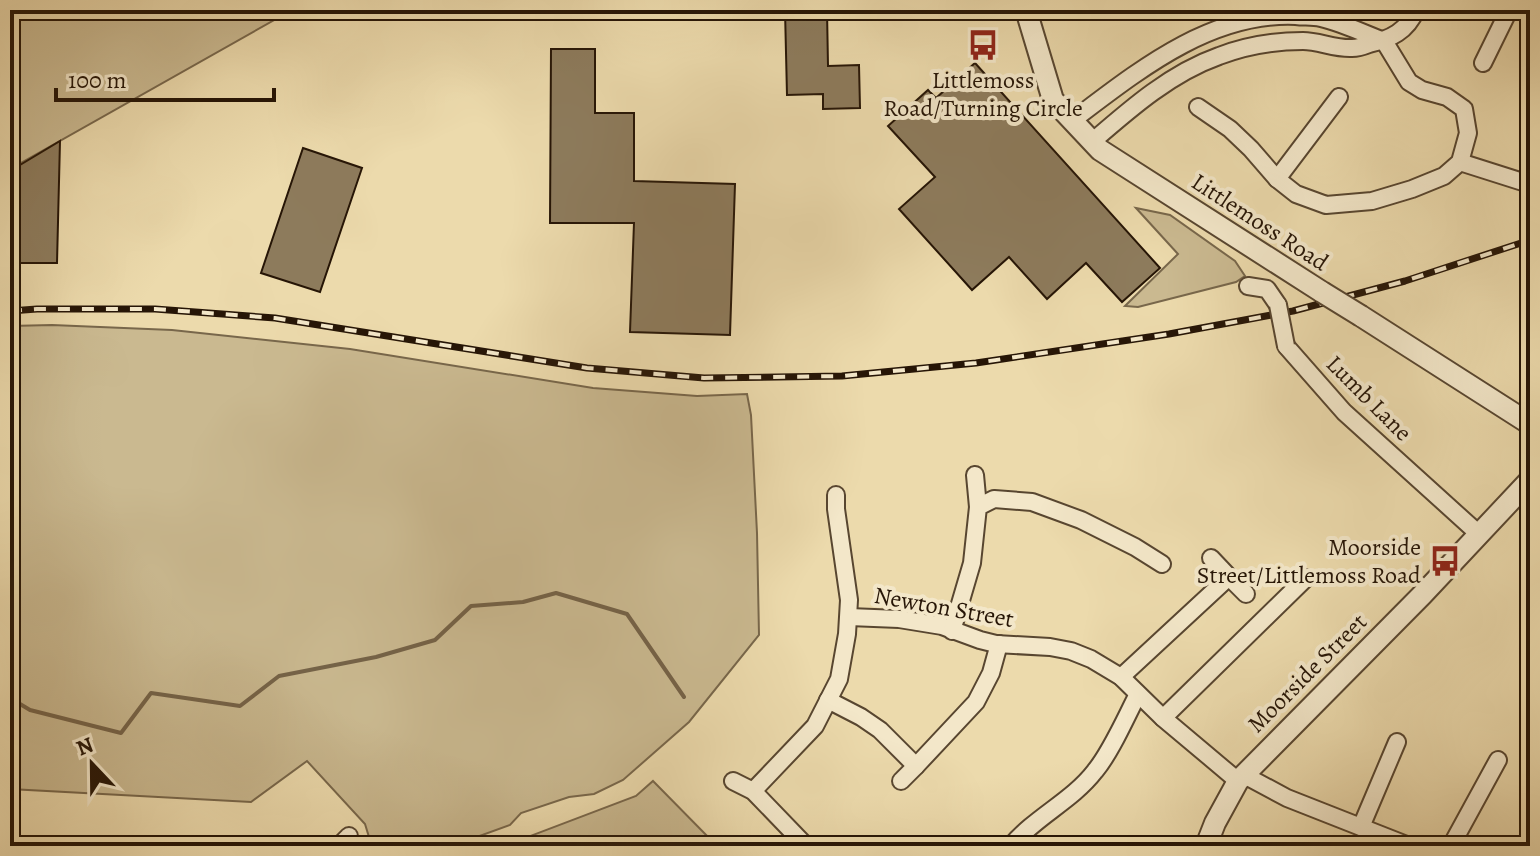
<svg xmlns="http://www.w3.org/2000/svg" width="1540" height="856" font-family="Alegreya,serif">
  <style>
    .green { fill: #cab990; stroke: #78674b; stroke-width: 2 }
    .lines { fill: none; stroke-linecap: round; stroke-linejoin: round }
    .stream { stroke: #756348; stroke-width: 4 }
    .building { fill: #8d7b5c; stroke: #261506; stroke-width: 2 }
    .minor-casing { stroke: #584630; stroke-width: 20 }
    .tertiary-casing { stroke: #584630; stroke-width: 24 }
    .minor { stroke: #f3e7c9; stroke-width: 16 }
    .tertiary { stroke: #f3e7c9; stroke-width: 20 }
    .rail-casing { stroke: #261506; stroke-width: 7 }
    .rail { stroke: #f3e7c9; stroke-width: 4; stroke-dasharray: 12; stroke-linecap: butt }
    .minor-bridge-casing { stroke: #584630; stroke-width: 20; stroke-linecap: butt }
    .tertiary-bridge-casing { stroke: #584630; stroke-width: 24; stroke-linecap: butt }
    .minor-bridge { stroke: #f3e7c9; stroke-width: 16 }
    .tertiary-bridge { stroke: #f3e7c9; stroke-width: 20 }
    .labels { text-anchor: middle; stroke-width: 8; stroke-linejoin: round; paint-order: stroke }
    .poi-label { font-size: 24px; fill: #261506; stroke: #f3e7c9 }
    .street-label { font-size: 24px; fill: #261506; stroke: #f3e7c9 }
  </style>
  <rect width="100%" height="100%" fill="#ecdaac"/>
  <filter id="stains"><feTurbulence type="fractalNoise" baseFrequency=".0025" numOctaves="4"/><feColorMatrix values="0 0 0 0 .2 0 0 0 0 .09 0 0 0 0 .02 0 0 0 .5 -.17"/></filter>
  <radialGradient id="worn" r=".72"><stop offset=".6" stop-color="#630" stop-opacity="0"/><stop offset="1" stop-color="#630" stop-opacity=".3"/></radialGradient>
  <g class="green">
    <path d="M10,10H292L10,169Z"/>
    <path d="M1136,208L1170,215L1235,261L1245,276L1236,282L1138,307L1125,306L1178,254Z"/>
    <path d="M52,325L172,330L350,349L593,388L697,396L747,394L751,415L757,533L759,635L689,722L623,780L594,794L569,797L521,813L510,825L452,846H376L369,837L365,824L307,761L251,802L10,789V326Z"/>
    <path d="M653,781L717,846H504L636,796Z"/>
  </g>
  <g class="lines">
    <path class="stream" d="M10,698L30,710L121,733L151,693L240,706L279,676L376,657L435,640L471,606L523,602L556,593L627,614L684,697"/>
  </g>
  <g class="building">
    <path d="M785,10H827L828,66L859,65L860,108L823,109V94L787,95Z"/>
    <path d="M551,49H595V113H634V181L735,184L730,335L630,332L634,223H550Z"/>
    <path d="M975,63L1160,268L1122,302L1086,263L1047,299L1009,257L972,290L899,209L935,177L888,126L928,90L936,98Z"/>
    <path d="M60,141L57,263H10V171Z"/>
    <path d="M303,148L362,168L320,292L261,273Z"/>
  </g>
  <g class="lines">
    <defs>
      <g id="minor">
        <path d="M1483,63L1509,10"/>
        <path d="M1198,107L1230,129L1251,149L1277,179L1296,194L1326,205L1372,201L1412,189L1444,176L1460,162L1468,133L1464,109L1447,97L1422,90L1409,82L1384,41"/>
        <path d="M1073,120C1138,71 1210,12 1296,16C1304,17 1313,16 1321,18C1342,23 1363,33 1384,41"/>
        <path d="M1093,141C1131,108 1171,73 1219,56C1245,46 1275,41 1303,41C1319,41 1335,49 1352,48C1357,48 1364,46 1369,44C1391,39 1407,31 1416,10"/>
        <path d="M1460,162L1523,182"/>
        <path d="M1277,179L1339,97"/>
        <path d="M1248,286L1267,289L1278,305"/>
        <path d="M1286,346L1344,412L1480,535"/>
        <path d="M975,475L978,507"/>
        <path d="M1229,577L1246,594"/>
        <path d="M849,617L899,619L942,626L980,640L996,644L1050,647L1071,651L1091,659L1121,677L1163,718L1238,781"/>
        <path d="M952,631L972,563L978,507L994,499L1032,502L1081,520L1135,547L1162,564"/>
        <path d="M1121,677L1229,577L1211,558"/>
        <path d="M828,700L861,717L880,730L916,766L976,702L991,673L999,644"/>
        <path d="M1163,718L1306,578"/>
        <path d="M1244,775L1287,798L1409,846"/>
        <path d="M733,781L753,791L806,846"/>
        <path d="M901,781L916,766"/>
        <path d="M753,791L815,726L839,679L847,634L849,600L836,509V495"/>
        <path d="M1361,827L1397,742"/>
        <path d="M339,846L349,836"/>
        <path d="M1011,846C1035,817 1072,801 1095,771C1111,752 1126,717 1138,694"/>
        <path d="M1451,846L1498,760"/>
      </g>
      <g id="tertiary">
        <path d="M1026,10L1053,100L1100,150L1322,292"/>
        <path d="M1361,316L1530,424"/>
        <path d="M1206,846L1215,823L1238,781L1423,594L1530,480"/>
      </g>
    </defs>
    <use href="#minor" class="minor-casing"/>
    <use href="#tertiary" class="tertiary-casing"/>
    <use href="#minor" class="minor"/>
    <use href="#tertiary" class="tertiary"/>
    <defs>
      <path id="rail" d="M10,311L37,309H155L275,318L587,368L704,378L842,376L976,363L1169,334L1293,311L1405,281L1530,240"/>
    </defs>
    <use href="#rail" class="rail-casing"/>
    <use href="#rail" class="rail"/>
    <defs>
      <path id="minor-bridge" d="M1278,305L1286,346"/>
      <path id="tertiary-bridge" d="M1322,292L1361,316"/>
    </defs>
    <use href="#minor-bridge" class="minor-bridge-casing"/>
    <use href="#tertiary-bridge" class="tertiary-bridge-casing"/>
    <use href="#minor-bridge" class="minor-bridge"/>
    <use href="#tertiary-bridge" class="tertiary-bridge"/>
  </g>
  <defs>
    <symbol id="bus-bare" viewBox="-9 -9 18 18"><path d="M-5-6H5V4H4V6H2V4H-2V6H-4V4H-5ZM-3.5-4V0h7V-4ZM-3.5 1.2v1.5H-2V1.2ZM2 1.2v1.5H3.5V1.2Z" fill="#8f2418" stroke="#f3e7c9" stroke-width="2.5" paint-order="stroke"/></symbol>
  </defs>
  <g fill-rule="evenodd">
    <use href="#bus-bare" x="961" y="23" width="44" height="44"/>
    <use href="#bus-bare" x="1423" y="539" width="44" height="44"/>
  </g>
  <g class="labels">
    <g class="poi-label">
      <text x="983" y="88">Littlemoss<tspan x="983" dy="28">Road/Turning Circle</tspan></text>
      <text x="1421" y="555" text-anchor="end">Moorside<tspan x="1421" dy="28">Street/Littlemoss Road</tspan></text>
    </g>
    <g class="street-label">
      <text transform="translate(1260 222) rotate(33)" y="8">Littlemoss Road</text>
      <text transform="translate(1369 398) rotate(45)" y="8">Lumb Lane</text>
      <text transform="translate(944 607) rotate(10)" y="8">Newton Street</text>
      <text transform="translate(1307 673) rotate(-45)" y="8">Moorside Street</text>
    </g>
  </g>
  <rect width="1540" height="856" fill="none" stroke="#ecdaac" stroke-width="40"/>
  <rect x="12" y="12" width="1516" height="832" fill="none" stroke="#261506" stroke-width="4"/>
  <rect x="20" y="20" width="1500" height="816" fill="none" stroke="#261506" stroke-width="2"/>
  <g transform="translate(92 764) rotate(338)" stroke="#f3e7c9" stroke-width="6" paint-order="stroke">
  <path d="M0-6L14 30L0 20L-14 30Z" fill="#261506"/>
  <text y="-12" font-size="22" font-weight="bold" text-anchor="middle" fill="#261506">N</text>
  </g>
  <path d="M56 88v12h218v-12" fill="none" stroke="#261506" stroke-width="4"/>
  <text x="68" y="88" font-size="24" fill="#261506" stroke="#f3e7c9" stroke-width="6" paint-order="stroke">100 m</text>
  <rect width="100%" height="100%" filter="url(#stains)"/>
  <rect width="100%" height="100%" fill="url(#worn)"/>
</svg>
